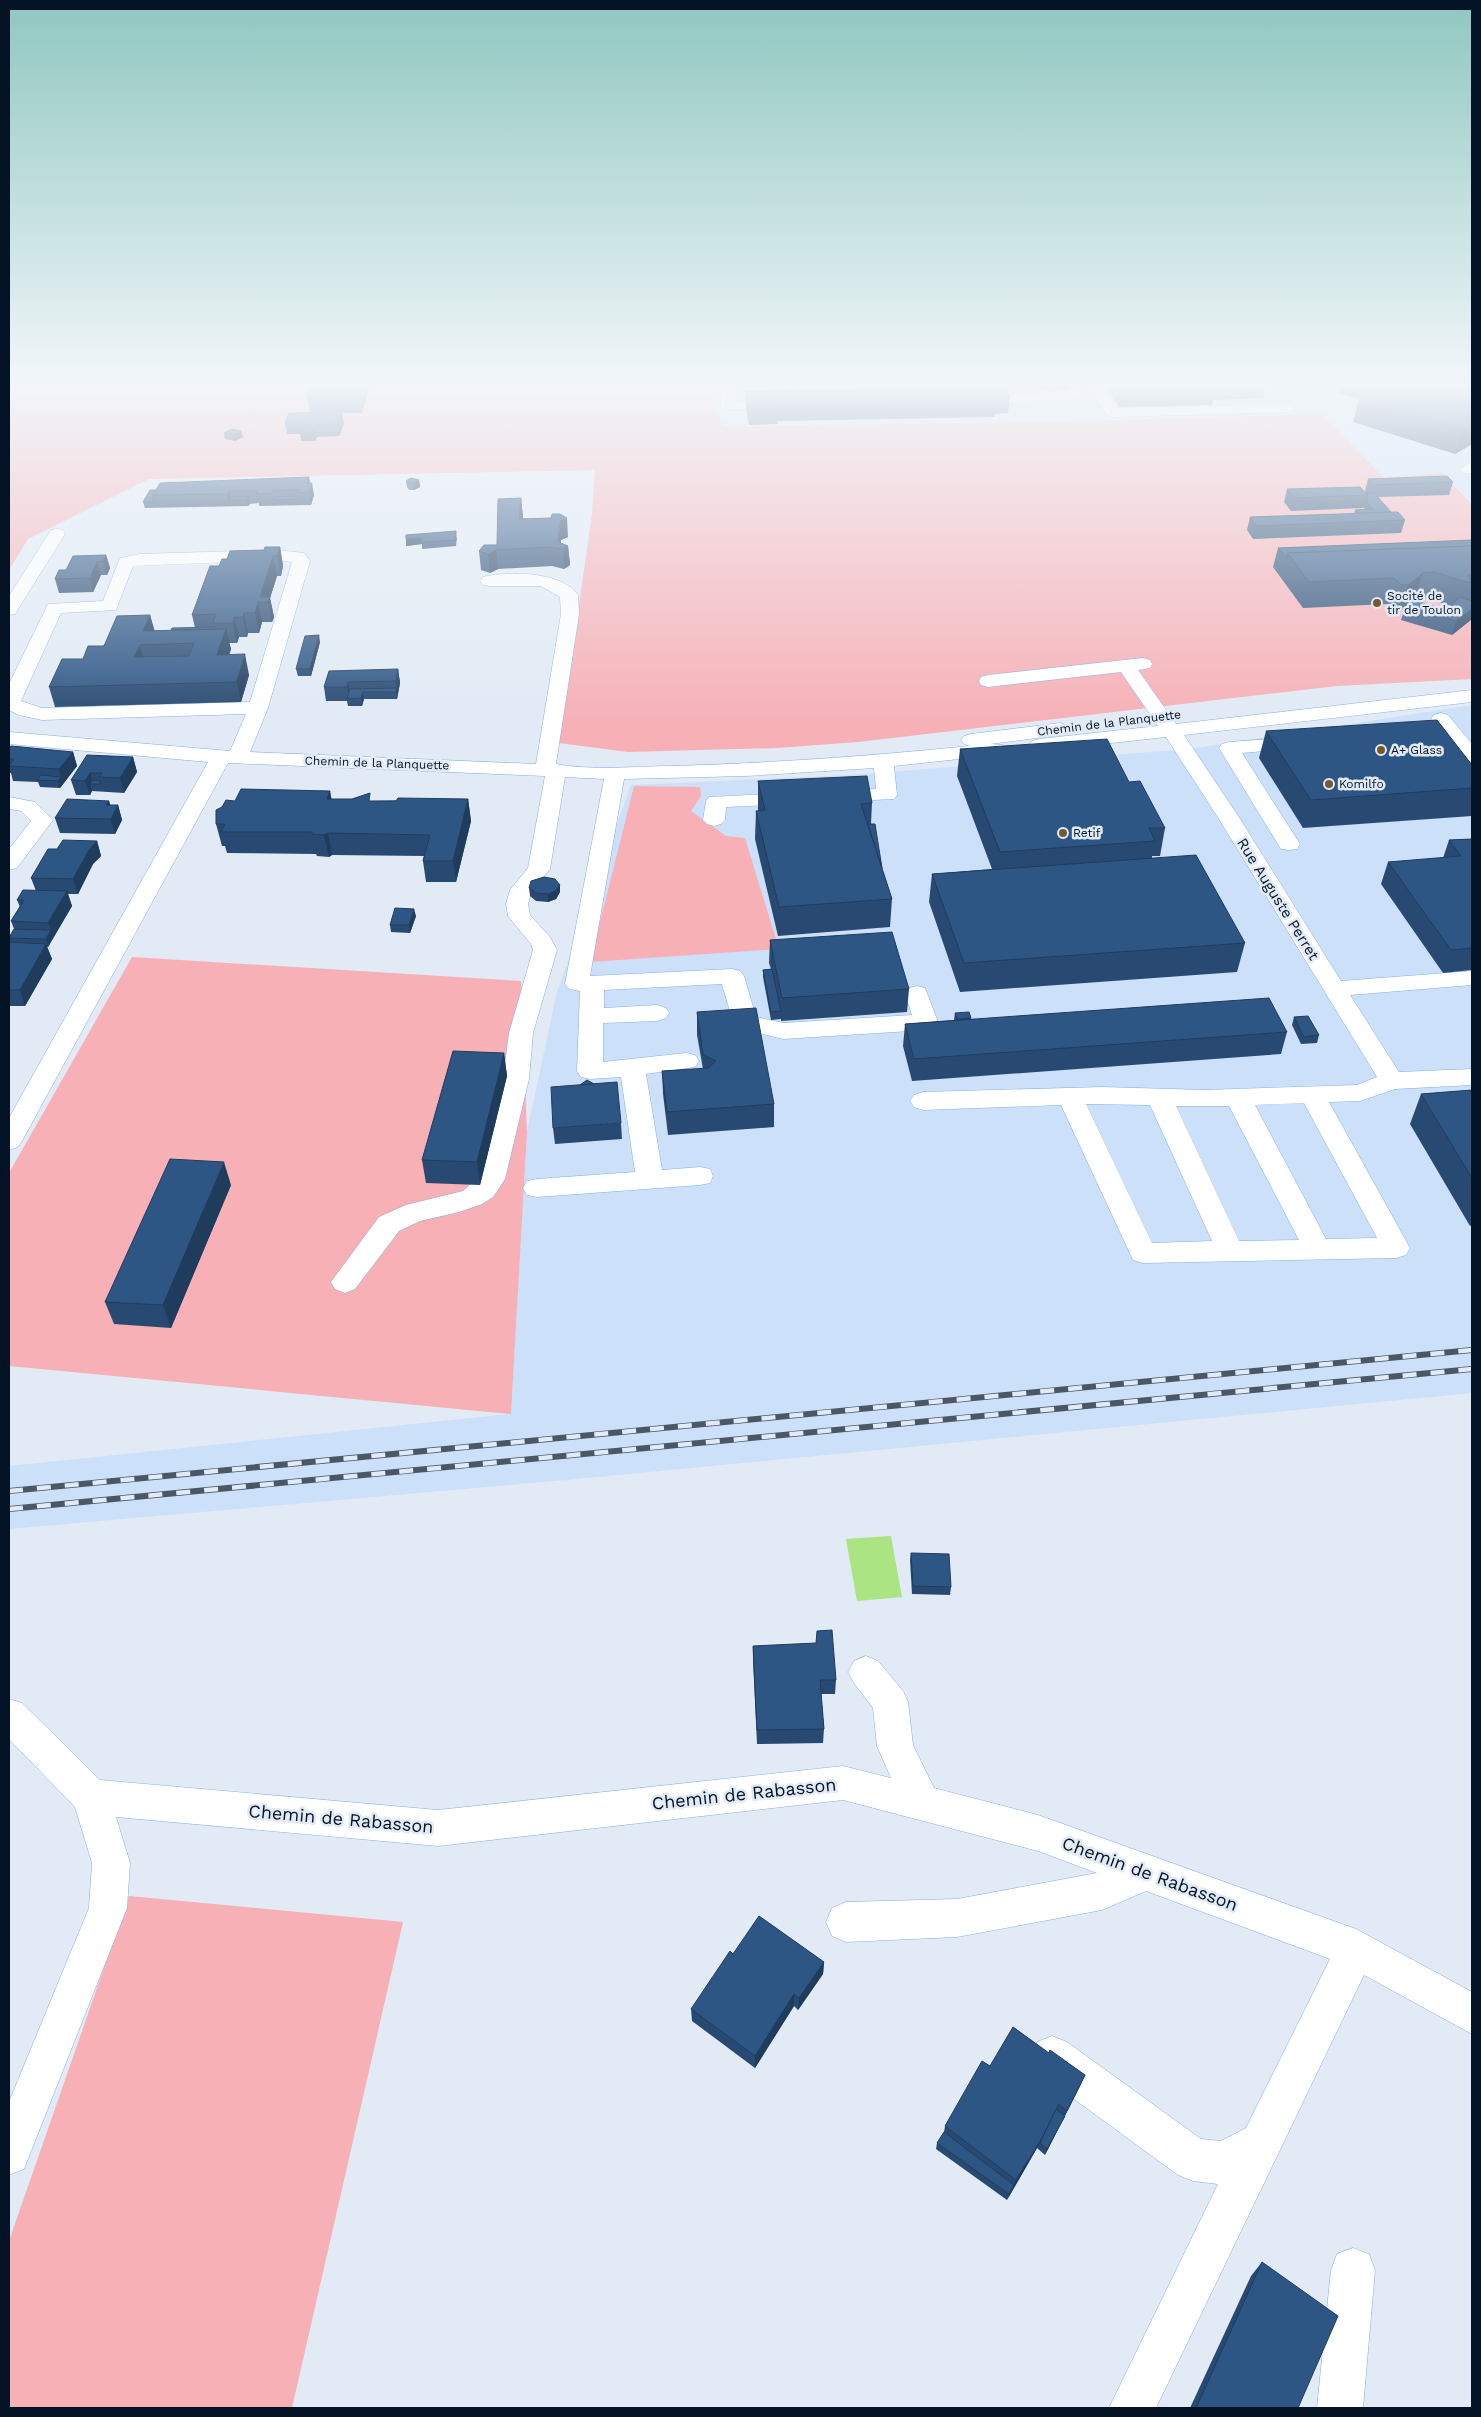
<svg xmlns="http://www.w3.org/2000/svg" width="1481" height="2417" font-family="'Work Sans',sans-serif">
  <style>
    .built { fill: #cce0f9 }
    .green { fill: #f6b0b6 }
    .water { fill: #aae483 }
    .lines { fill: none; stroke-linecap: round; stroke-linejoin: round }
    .minor-casing { stroke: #83afe4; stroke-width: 1 }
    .minor { fill: #fff; fill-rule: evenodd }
    .rail-casing { stroke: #4a5767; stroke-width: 6 }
    .rail { stroke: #e1eaf5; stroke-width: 4.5; stroke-dasharray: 14; stroke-linecap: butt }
    .wall { fill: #284a72; fill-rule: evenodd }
    .shaded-wall { fill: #203c5d }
    .building { fill: #2e5685; stroke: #203c5d; fill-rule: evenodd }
    .poi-dot { fill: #78592e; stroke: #e1eaf5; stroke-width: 2 }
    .labels { text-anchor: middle; stroke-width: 5; stroke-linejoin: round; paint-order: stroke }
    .far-poi-label { font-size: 12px; fill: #031225; stroke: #e1eaf5; text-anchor: start }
    .far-street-label { font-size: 12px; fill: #031225; stroke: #e1eaf5 }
    .street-label { font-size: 15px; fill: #031225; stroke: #e1eaf5 }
    .near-street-label { font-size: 18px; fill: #031225; stroke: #e1eaf5 }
  </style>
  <rect width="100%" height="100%" fill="#e1eaf5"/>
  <g class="built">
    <path d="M715,387H1472V502L1449,479L1384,478L1322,414L1040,422L724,426L713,404Z"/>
    <path d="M1472,705V1393L566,1480L9,1529V1466L511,1414L527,1132L557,992L631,785L849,775L1190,749Z"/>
  </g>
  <g class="green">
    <path d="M9,387H715L713,404L724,426L1040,422L1322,414L1384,478L1442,473L1472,504V679L1337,686L858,742L777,748L628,752L559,743L592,514L595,470L149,479L28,539L9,570Z"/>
    <path d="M634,786L700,787L701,796L691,811L726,836L745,838L779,949L590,962Z"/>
    <path d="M132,957L521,981L527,1132L511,1414L9,1366V1173Z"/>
    <path d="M129,1896L403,1922L292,2408H9V2241Z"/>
  </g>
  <path class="water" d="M891,1536L902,1597L857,1601L846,1539Z"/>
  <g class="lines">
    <defs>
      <g id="minor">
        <path d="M722,387H736L735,402L782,401L789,405L782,409H723L721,406Z"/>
        <path d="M1066,387H1080L1083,395L1076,399L972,405L965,401L972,397L1067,391Z"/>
        <path d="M1088,387H1102L1117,408L1289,404L1296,408L1289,412L1113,417L1108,416Z"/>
        <path d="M1472,462V474L1463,473L1460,470L1467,464Z"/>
        <path d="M57,529L63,530L65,534L15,614L9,615V596L51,530Z"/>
        <path d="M277,550L304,553L310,561L268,708L250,752L536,764L561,614L560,597L541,586H489L483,585L480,581L483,577C508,571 562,571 578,595L579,614L556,764C591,771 638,766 674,766C773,763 871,756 970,746L964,744L961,740L964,736L971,734L1060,723L1067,725L1070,729L1067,733L1060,735L990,744L1003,745L1006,749L1003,753L996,755L894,766L897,795L894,799L726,807L725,820L721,824L714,826L707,824L703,820L706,801L709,797L876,789L874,768L746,776L624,779L590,976L732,969L740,971L744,976L756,1017L783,1023L912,1015L905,993L909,988L917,986L925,988L938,1022L935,1027L926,1030L783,1039L736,1027L733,1022L722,984L604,990V1008L657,1005L666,1008L669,1013L666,1018L657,1021L603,1023V1062L686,1053L695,1055L699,1061L695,1067L646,1074L662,1170L700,1167L710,1169L713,1176L710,1183L700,1185L537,1197L527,1195L523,1188L527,1181L537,1179L635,1172L621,1077L590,1079L581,1077L577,1071L580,991L569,989L565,984L604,779L565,777L550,869L532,891L528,904L530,915L550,937L557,950L533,1033L529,1079L505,1179L493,1197L482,1204L459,1212L420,1221L399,1231L355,1289L345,1293L335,1289L331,1282L379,1217L406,1205L463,1191L478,1177L503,1079L509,1033L533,950L531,944L508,916L506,904L510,890L528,868L545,776L228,763L22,1141L18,1147L9,1150V1118L208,762L9,744V732L230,751L246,714L42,720L19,715L9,710V684L48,604L103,601L120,558L140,554ZM277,560L292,562L250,702L42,708L21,701L61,613L116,610L133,566Z"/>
        <path d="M1143,658L1150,660L1152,664L1150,668L1138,670L1176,724L1472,690V702L1184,735L1240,819L1341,981L1472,971V985L1350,995L1399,1072L1472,1069V1085L1395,1089L1360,1101L1329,1102L1410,1248L1406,1255L1396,1258L1143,1263L1133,1260L1061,1105L923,1110L914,1107L910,1101L914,1095L923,1092L1102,1087L1205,1090L1357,1085L1377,1077L1219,819L1166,737L1039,751L1032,749L1029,745L1032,741L1039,739L1158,726L1121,672L988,687L981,685L979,681L981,677L988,675ZM1304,1103L1377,1238L1326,1239L1255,1105ZM1086,1104L1150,1105L1212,1241L1152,1243ZM1176,1106H1229L1299,1240L1239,1241Z"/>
        <path d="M1441,713L1448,715L1472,744V762L1465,760L1447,738L1409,741L1402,739L1399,735L1402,731L1437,727L1431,719L1434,715Z"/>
        <path d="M1299,737L1306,739L1309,743L1306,747L1242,753L1300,844L1297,849L1289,850L1281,849L1278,844L1219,748L1222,744L1229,742Z"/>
        <path d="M9,797L35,802L53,820L17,868L9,870V849L31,821L21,811L9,809Z"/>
        <path d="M866,1656L878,1661L903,1691L908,1702L913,1745L934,1788L1038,1815L1356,1929L1472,1992V2034L1364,1975L1156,2408H1109L1218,2184L1193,2181L1178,2175L1037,2072L1031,2057L1037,2042L1052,2036L1067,2042L1201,2139L1221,2141L1246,2128L1330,1959L1146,1891L1102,1910L957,1937L846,1942L832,1936L826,1922L832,1908L846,1902L957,1899L1097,1873L1038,1851L843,1800L438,1846L116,1817L130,1863L127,1908L24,2169L9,2175V2102L89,1908L92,1863L75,1807L9,1739V1699L22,1703L100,1780L438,1810L843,1766L891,1778L877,1746L873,1708L854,1683L848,1672L854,1661Z"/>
        <path d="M1353,2248L1369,2254L1375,2270L1363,2408H1317L1331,2270L1337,2254Z"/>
      </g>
    </defs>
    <use href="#minor" class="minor-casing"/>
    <use href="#minor" class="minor"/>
    <defs>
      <g id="rail">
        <path d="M9,1491L1472,1350"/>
        <path d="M9,1509L1472,1369"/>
      </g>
    </defs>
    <use href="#rail" class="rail-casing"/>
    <use href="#rail" class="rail"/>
  </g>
  <g class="wall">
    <path d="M310,387H369L362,413H342L344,424L339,436L317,437L315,441H301L300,434H287L285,422L310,412L307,396Z"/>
    <path d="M1040,387H1068V389L1042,390Z"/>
    <path d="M1107,387H1266L1263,398L1213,400L1212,405L1119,407Z"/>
    <path d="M1328,387H1472V444L1455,454L1353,422L1359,399L1340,393V390Z"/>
    <path d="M993,389L1010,396L1008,413L995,414V417L778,421V424L749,425L746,409V391Z"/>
    <path d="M241,431L243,437L235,441L225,439L224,433Z"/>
    <path d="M309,477L310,483L314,495L311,505L259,506V503L250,504L248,506L145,508L143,502L156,490Z"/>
    <path d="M1368,479L1453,482L1449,495L1378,497L1391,512L1405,520L1401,533L1253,539L1247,530L1250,517L1354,514L1355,510H1366L1364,508L1291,511L1284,502L1287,489L1366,493L1365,491Z"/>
    <path d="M419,480L420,487L414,490H409L407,487L406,481Z"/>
    <path d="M521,498L523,518L568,537L561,540V543L568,546L570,565L564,569L552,566L498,569L490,573L481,570L479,551L497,545Z"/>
    <path d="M457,538L456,546L422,549V544L406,546V539Z"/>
    <path d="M1472,540V600H1469L1472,601V619L1452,635L1401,620L1405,608L1401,611H1394L1387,604L1303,608L1273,567L1278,548ZM1426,598L1451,606L1449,607L1439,608L1414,600L1415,599Z"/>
    <path d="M280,547L283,566L281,576H277L270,598L274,617L272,622H262L259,633H248L247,637H239L237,643H229L231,649L229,655L249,675L241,702L55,707L49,687L83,659L150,615L154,631L171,630L195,628L192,615L219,566L264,550Z"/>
    <path d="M106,555L110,568L107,575H101L93,592L59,593L55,579L66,570Z"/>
    <path d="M320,642L311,676H298L296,669Z"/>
    <path d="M398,669L400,683L397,699H364L362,706H348L347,701H326L324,687Z"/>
    <path d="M1266,731L1472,765V816L1303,828L1259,758Z"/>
    <path d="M9,748L73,752L77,766L60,788L40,787L38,782L13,781L11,773H9Z"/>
    <path d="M960,749L1129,782L1165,828L1160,856H1152V858L1245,943L1237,972L960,992L929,902L932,874L992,869L957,776Z"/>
    <path d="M133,757L137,772L124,793L92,791L90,795H76L71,780Z"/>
    <path d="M758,781L872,803L871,824L882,868L892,899L890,927L778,936L755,839L756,811H758Z"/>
    <path d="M330,791L331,799L371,801L468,799L471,821L456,882H426L423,861L424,856L332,855L329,857L317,856L316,854L227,853L225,846H222L216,824L235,801Z"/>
    <path d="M109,801L110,805H118L122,820L115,834L60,833L55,818Z"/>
    <path d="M1472,839V970L1443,973L1381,884L1388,862L1443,858L1449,840Z"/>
    <path d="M97,841L101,856L93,864L78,894H68L72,906L48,947H47L52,959L25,1006H9V942H10L9,937L14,929L11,921L20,907L17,900L36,891L31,878L57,849Z"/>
    <path d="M560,885V892L556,899L548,902L536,901L530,896L529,888Z"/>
    <path d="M416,916L410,933L391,932L390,925Z"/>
    <path d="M770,940L909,989L907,1012L781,1021V1019L771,1020L763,977V970L771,969L769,963Z"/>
    <path d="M697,1012L774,1104V1127L668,1135L663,1094L662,1071L703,1069L697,1035Z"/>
    <path d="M955,1013L971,1018V1019L1287,1032L1281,1054L912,1081L903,1046L905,1024L954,1020Z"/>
    <path d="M1294,1017L1319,1035L1317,1043L1301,1044L1292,1025Z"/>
    <path d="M504,1053L507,1076L480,1185L426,1183L422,1160Z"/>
    <path d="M1472,1090V1225L1470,1226L1410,1124L1421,1094Z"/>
    <path d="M621,1123L622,1139L555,1144L553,1128Z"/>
    <path d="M231,1185L171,1328L114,1324L105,1302Z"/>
    <path d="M911,1553L951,1587L950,1595L912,1594L910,1560Z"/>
    <path d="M753,1646L836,1680L835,1694H821L824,1729L823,1743L757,1744L753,1660Z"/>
    <path d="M733,1954L824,1962L823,1974L798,2010L794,2006L755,2068L692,2021L691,2009Z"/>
    <path d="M1049,2053L1085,2075L1080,2086L1045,2155L1037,2148L1007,2200L936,2149L937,2143L944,2132L945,2126L990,2066Z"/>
    <path d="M1262,2262L1298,2408H1190L1251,2276Z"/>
  </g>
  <g class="shaded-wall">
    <path d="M362,387H369L362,413L360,395Z"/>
    <path d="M342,412L344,424L339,436L337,424Z"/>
    <path d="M1472,424V444L1455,454L1462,430Z"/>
    <path d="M315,425L317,437L315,441L313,428Z"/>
    <path d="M241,431L243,437L235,441L233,435Z"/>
    <path d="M309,477L310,488L312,483L314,495L311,505L307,483Z"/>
    <path d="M419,480L420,487L414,490V483Z"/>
    <path d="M229,491L231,500H229L227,494Z"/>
    <path d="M249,497L250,504L248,506L247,500Z"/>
    <path d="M521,498L523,517L521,538L519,519Z"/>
    <path d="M567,518L568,537L561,540L560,549L558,542L560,521Z"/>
    <path d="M422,538V544L406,546V539Z"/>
    <path d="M568,546L570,565L564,569L563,549Z"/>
    <path d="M280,547L283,566L281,576L277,556Z"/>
    <path d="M496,550L498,569L490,573L488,554Z"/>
    <path d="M106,555L110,568L107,575L103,561Z"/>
    <path d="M273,556L277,576L270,598L274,617L272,622L268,602L260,597Z"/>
    <path d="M97,562L101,575L93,592L90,578Z"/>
    <path d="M1423,573L1415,599L1406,606H1405V608L1401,611L1408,585Z"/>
    <path d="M258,602L262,622L259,633L255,613Z"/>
    <path d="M1472,609V619L1452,635L1456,621Z"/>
    <path d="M244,613L248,633L247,637L243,617Z"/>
    <path d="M150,615L156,635L143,631Z"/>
    <path d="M234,617L239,637L237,643L233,623Z"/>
    <path d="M226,629L231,649L222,676L217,655Z"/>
    <path d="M319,635L320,642L311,676L310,669Z"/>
    <path d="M140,645L145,665L134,657Z"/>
    <path d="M245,654L249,675L241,702L237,682Z"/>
    <path d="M398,669L400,683L397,699L396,692L397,688L396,681Z"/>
    <path d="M348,682L351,696L349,699L347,687Z"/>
    <path d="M363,692L364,699L362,706L361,698Z"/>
    <path d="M73,752L77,766L60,788L58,781L61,777L59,769Z"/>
    <path d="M133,757L137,772L124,793L120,778Z"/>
    <path d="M90,773L93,784H90L92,791L90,795L85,781Z"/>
    <path d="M330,791L334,812L327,799Z"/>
    <path d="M468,799L471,821L456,882L453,861Z"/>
    <path d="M109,801L113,815L118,805L122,820L115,834L106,805Z"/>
    <path d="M328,833L332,855L329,857L324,835Z"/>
    <path d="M97,841L101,856L93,864L78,894L73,879L89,850Z"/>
    <path d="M560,885V892L556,899L548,902V894Z"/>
    <path d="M67,891L72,906L48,947L46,939L51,930L48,923Z"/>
    <path d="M414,909L416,916L410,933L409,925Z"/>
    <path d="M46,944L52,959L25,1006L20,990Z"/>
    <path d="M504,1053L507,1076L480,1185L477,1162Z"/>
    <path d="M224,1162L231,1185L171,1328L163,1305Z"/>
    <path d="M824,1962L823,1974L798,2010L799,1998Z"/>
    <path d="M794,1994V2006L755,2068V2056Z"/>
    <path d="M1085,2075L1080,2086L1045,2155L1047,2149Z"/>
    <path d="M1059,2104L1054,2115L1037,2148L1007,2200L1016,2180Z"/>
  </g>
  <g class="building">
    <path d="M310,387H362L360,395L307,396Z"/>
    <path d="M990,387L993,389H1006L1010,396H995L996,399L778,403L779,407H749L746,391Z"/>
    <path d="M1341,387H1350L1371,393L1367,395Z"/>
    <path d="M1383,387H1472V424L1462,430L1359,399Z"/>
    <path d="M342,412L337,424L315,425L313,428L299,429L300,422H285L289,413Z"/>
    <path d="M232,429L241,431L233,435L224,433Z"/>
    <path d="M1447,476L1453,482L1374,485L1368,479Z"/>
    <path d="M309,477L307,483H312L309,492L298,493V490H274L273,493L257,494V491H229L227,494L153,495L160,483Z"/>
    <path d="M411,478L419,480L414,483H408L406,481Z"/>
    <path d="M1360,487L1368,495L1294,498L1287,489Z"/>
    <path d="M150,490H156L153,495L154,502H143Z"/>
    <path d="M1366,493H1374L1391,512L1358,513L1355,510L1373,509L1366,501L1368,495Z"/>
    <path d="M298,496L299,499L275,500V497Z"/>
    <path d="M230,497H249L247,500H229Z"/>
    <path d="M521,498L519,519L551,518L552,514H560L567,518L560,521L558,542L568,546L563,549L550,547L496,550L488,554L479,551L484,545H497L498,499Z"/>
    <path d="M1398,512L1405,520L1256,526L1250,517Z"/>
    <path d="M456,531V540L421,542L422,538L406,539V535Z"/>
    <path d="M1472,540V546L1288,553L1287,559L1278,548Z"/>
    <path d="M1472,546V575H1468L1472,582H1466L1434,572L1423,573L1408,585H1401L1394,578L1309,582L1288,553Z"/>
    <path d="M265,547H280L277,556H273L260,597H270L268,602H258L255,613H244L243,617H234L233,623H213L216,614L192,615L210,566H219L222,559H227L230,551L264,550Z"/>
    <path d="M106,555L103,561L97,562L90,578L55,579L59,570H66L73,556Z"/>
    <path d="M1460,597L1472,601V609L1456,621L1405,606L1413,600L1439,608L1449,607Z"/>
    <path d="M150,615L143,631L226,629L217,655L245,654L237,682L49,687L62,659H83L88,646H104L117,616ZM194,643L189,656L134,657L140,645Z"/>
    <path d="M214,627V629L171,630L172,628Z"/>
    <path d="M319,635L310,669H296L305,636Z"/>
    <path d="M398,669L396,681L348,682L347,687H324L329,671Z"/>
    <path d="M397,688L396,692H363L361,698L347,699L350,689Z"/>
    <path d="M1437,720L1472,765V788L1311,800L1266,731Z"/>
    <path d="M1107,739L1129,782L1140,781L1165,828H1149L1155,841L1000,852L960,749Z"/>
    <path d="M11,746L73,752L59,769L9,766L14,759H9V748Z"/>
    <path d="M87,755L133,757L120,778L99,777L102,773H90L85,781L71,780Z"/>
    <path d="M41,775L61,777L58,781L37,780Z"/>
    <path d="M867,776L872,803L861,804L892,899L779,907L756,811L765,810L758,781Z"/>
    <path d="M92,780L100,781L101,784H90Z"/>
    <path d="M241,789L330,791L327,799H352L370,793L369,801H396L398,798L468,799L453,861H423L430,835L328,833L324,835L312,834V832H221L225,824H216V810L222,807L226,800L235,801Z"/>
    <path d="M67,799L109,801L106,805H118L111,819L55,818Z"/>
    <path d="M868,824H875L882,868Z"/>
    <path d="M1472,839V948L1451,950L1388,862L1461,856L1449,840Z"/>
    <path d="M63,840L97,841L89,850L73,879L31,878L48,849H57Z"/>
    <path d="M1196,855L1245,943L964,963L932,874Z"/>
    <path d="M544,877L555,879L560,885L555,891L548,894L536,893L529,888L531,881Z"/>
    <path d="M23,890L67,891L48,923L11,921L24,900H17Z"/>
    <path d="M395,908L414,909L409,925H390Z"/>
    <path d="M14,929L51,930L46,939L9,938Z"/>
    <path d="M892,932L909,989L782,998L770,940Z"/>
    <path d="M9,942L46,944L20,990H9V966L10,965H9Z"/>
    <path d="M772,969L781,1011L771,1012L763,970Z"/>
    <path d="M1269,998L1287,1032L914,1059L905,1024Z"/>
    <path d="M756,1008L774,1104L667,1112L662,1071L708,1068L716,1061L703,1055L697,1012Z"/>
    <path d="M969,1012L971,1018L957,1019L955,1013Z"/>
    <path d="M1308,1016L1319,1035L1304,1037L1294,1017Z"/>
    <path d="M453,1051L504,1053L477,1162L422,1160Z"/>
    <path d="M587,1080L594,1084L580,1085Z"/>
    <path d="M617,1082L621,1123L553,1128L551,1087Z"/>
    <path d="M1472,1090V1178L1421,1094Z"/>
    <path d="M170,1159L224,1162L163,1305L105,1302Z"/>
    <path d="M911,1553L949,1554L951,1587L913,1586Z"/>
    <path d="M832,1630L836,1680H820L824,1729L757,1730L753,1646L816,1643L817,1631Z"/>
    <path d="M759,1916L824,1962L799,1998L794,1994L755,2056L691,2009L730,1951L733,1954Z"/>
    <path d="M1013,2027L1049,2053L1050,2050L1085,2075L1067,2111L1059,2104L1042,2138L1016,2180L945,2126L982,2061L990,2066Z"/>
    <path d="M1056,2109L1065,2116L1047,2149L1040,2143Z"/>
    <path d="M944,2132L1014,2185L1009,2194L937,2143Z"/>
    <path d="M1262,2262L1338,2316L1298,2408H1196Z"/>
  </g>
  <linearGradient id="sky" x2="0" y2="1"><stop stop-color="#8fc7c0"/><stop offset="0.53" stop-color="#f2f6fa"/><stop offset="1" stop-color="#f2f6fa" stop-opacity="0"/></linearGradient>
  <rect width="1481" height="725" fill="url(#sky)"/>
  <g class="poi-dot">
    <circle cx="1377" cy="603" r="5"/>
    <circle cx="1381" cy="750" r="5"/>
    <circle cx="1329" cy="784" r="5"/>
    <circle cx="1063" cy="833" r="5"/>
  </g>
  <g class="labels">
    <g class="far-poi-label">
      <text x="1387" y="600">Socité de<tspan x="1387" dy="14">tir de Toulon</tspan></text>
      <text x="1391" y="754">A+ Glass</text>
      <text x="1339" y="788">Komilfo</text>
      <text x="1073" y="837">Retif</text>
    </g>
    <g class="far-street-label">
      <text transform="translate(1109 723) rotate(-7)" y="4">Chemin de la Planquette</text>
      <text transform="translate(377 763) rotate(2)" y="4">Chemin de la Planquette</text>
    </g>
    <g class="street-label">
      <text transform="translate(1278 899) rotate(58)" y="5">Rue Auguste Perret</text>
    </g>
    <g class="near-street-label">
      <text transform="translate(744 1794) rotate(-6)" y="6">Chemin de Rabasson</text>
      <text transform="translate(341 1819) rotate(5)" y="6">Chemin de Rabasson</text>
      <text transform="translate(1150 1874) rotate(20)" y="6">Chemin de Rabasson</text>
    </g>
  </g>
  <rect width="1481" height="2417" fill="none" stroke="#031225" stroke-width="20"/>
</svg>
